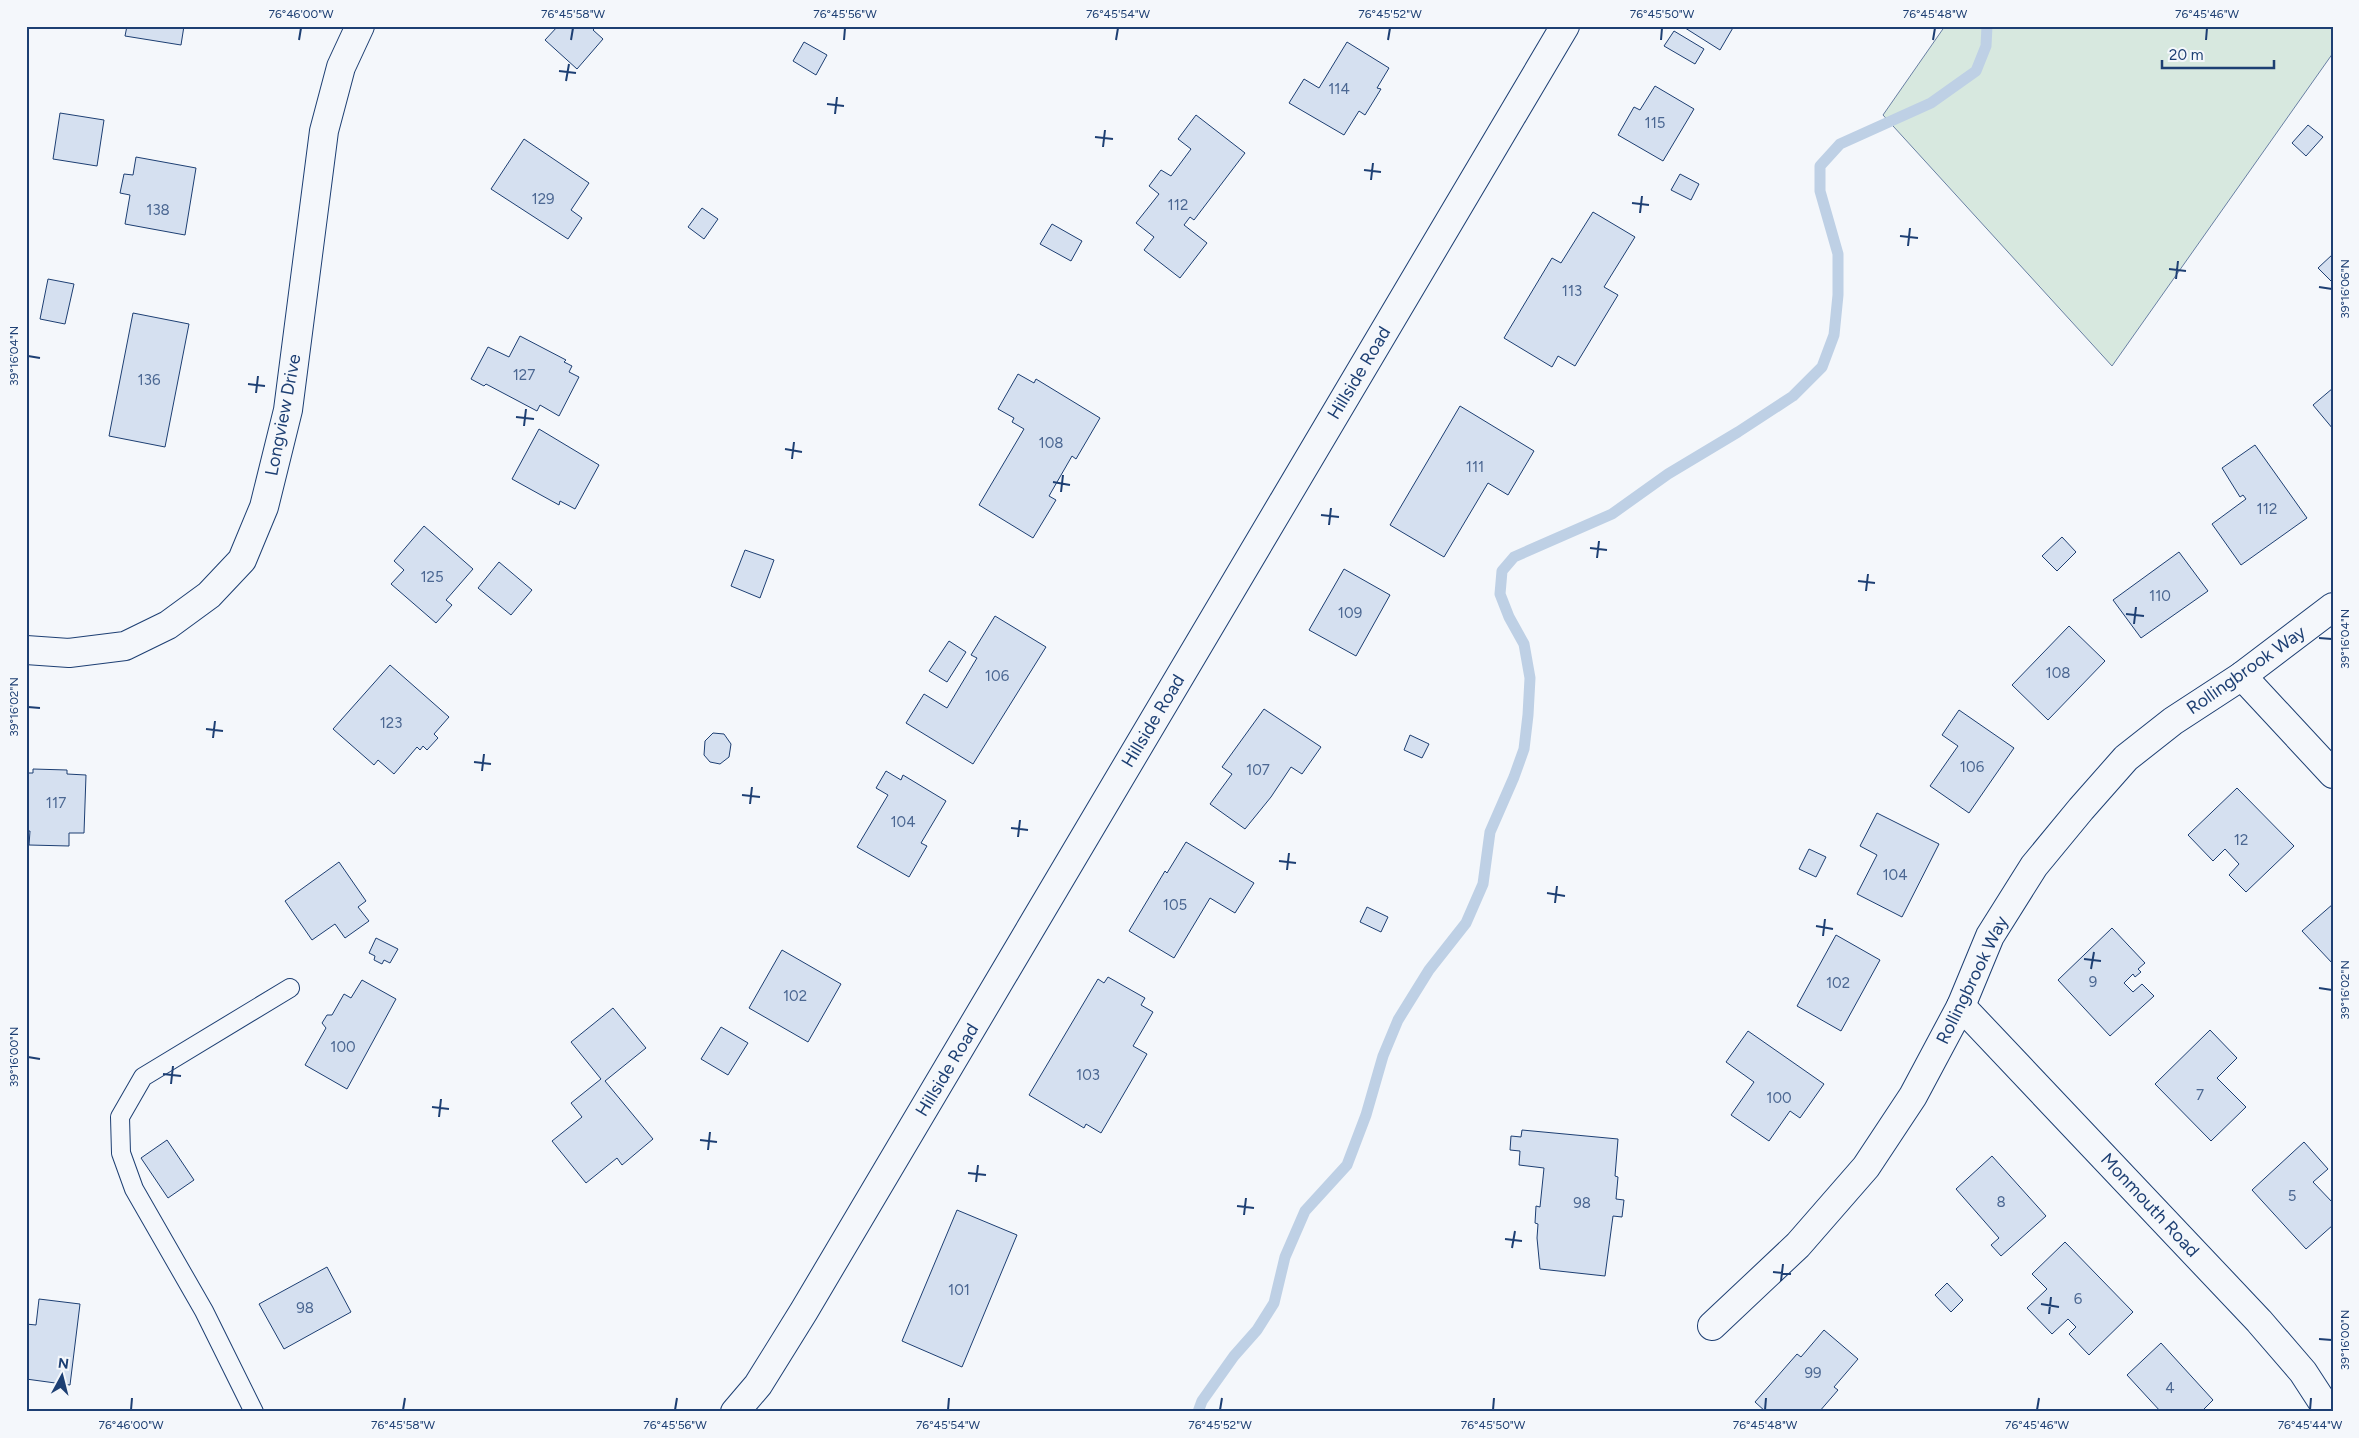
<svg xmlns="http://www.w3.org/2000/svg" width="2359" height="1438" font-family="Figtree,sans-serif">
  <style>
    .green { fill: #d7e8df; stroke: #687fa3 }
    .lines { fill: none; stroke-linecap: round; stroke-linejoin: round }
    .stream { stroke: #bed0e5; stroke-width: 11 }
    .building { fill: #d5e0f0; stroke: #1d3f73 }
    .service-casing { stroke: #1d3f73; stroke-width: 20 }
    .minor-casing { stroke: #1d3f73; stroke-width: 30 }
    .service { stroke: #f4f7fb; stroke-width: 18 }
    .minor { stroke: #f4f7fb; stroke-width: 28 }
    .ticks { fill: none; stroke: #1d3f73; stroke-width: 2 }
    .labels { text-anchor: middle; stroke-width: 4; stroke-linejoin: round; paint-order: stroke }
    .number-label { font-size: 15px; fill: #4b6792 }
    .street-label { font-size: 18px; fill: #1d3f73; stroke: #f4f7fb }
    .neatline { fill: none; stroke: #1d3f73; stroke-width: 2 }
    .ticks-label { font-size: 12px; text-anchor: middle; fill: #1d3f73 }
  </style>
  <rect width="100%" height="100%" fill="#f4f7fb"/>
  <path class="green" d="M1945,26H2333V53L2112,366L1883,115Z"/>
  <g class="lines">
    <path class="stream" d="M1198,1412L1202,1401L1234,1356L1257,1330L1274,1303L1285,1257L1305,1211L1347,1165L1366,1115L1383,1056L1398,1020L1429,970L1466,923L1483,884L1490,832L1514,777L1524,749L1528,715L1530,678L1524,644L1509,617L1500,594L1502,571L1514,557L1612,514L1668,474L1738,432L1793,396L1822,367L1834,335L1838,295V254L1820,191V166L1840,144L1931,103L1976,71L1986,46L1987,26"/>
  </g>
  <g class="building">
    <path d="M127,26H184L181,45L125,36Z"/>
    <path d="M558,26H597L593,30L603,39L577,69L545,40Z"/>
    <path d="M1682,26H1734L1720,50Z"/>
    <path d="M1674,31L1704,49L1695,64L1664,46Z"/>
    <path d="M804,42L827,55L816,75L793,61Z"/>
    <path d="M1347,42L1389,68L1377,88L1381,89L1365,115L1359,111L1344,135L1289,103L1304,79L1319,88Z"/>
    <path d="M1655,86L1694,109L1663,161L1618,135L1634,107L1640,110Z"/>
    <path d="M60,113L104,120L97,166L53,159Z"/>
    <path d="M1196,115L1245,153L1194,220L1190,217L1184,225L1207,243L1180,278L1144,250L1154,237L1136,223L1159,194L1149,186L1161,170L1171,176L1191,149L1178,139Z"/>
    <path d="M2308,125L2323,137L2306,156L2292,143Z"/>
    <path d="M524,139L589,183L571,210L582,218L568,239L491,189Z"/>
    <path d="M136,157L196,168L185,235L125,224L130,195L120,193L124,174L133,175Z"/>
    <path d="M1680,174L1699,184L1691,200L1671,190Z"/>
    <path d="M702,208L718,219L704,239L688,227Z"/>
    <path d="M1593,212L1635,237L1604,287L1618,295L1575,366L1558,356L1552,367L1504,338L1552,258L1561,263Z"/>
    <path d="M1052,224L1082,241L1071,261L1040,244Z"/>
    <path d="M2333,254V281L2332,282L2318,268Z"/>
    <path d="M48,279L74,284L65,324L40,319Z"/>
    <path d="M133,313L189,324L165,447L109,436Z"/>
    <path d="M520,336L566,360L564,362L572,366L569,372L579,377L559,416L540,405L537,411L486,384L484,386L471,379L488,347L509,357Z"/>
    <path d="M1018,374L1034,383L1036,379L1100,418L1076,459L1072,456L1049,496L1056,500L1033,538L979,505L1024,429L1012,422L1014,418L998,409Z"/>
    <path d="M2333,388V429L2313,405Z"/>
    <path d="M1460,406L1534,451L1508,495L1488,483L1444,557L1390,525Z"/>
    <path d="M539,429L599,465L575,509L560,501L559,505L512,479Z"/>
    <path d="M2255,445L2307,518L2241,565L2212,524L2246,499L2243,495L2240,497L2222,468Z"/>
    <path d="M424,526L473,569L446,600L452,605L436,623L391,584L404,570L394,561Z"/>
    <path d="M2062,537L2076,552L2057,571L2042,556Z"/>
    <path d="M745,550L774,560L760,598L731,586Z"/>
    <path d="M2179,552L2208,591L2141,638L2113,600Z"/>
    <path d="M499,562L532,590L511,615L478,588Z"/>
    <path d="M1344,569L1390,595L1356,656L1309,630Z"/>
    <path d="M995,616L1046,647L973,764L906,723L924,694L947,708L977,658L971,655Z"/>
    <path d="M2069,626L2105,661L2048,720L2012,685Z"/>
    <path d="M949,641L966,652L947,682L929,671Z"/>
    <path d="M390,665L449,717L434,734L438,738L427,750L423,746L420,750L417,747L394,774L378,760L374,765L333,729Z"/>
    <path d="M1264,709L1321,747L1302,774L1291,767L1271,797L1245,829L1210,804L1232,774L1222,767Z"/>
    <path d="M1959,710L2014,748L1969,813L1930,786L1958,746L1942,735Z"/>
    <path d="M713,733L724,734L731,744L729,757L720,764L710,762L704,755L705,741Z"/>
    <path d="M1410,735L1429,744L1422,758L1404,750Z"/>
    <path d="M33,769L67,770V774L86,775L84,833H69V846L29,845L30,831H26V773H33Z"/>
    <path d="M886,771L901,780L903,775L946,801L921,843L927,846L909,877L857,847L888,795L876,788Z"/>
    <path d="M2237,788L2294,846L2246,892L2229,875L2239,864L2225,849L2213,861L2188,835Z"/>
    <path d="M1877,813L1939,844L1902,917L1857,894L1877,855L1860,846Z"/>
    <path d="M1186,842L1254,883L1235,913L1210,898L1174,958L1129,931L1165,871L1167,873Z"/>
    <path d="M1809,849L1826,857L1816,877L1799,869Z"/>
    <path d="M339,862L366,901L358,907L369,921L345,938L335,924L312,940L285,901Z"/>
    <path d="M2333,904V964L2302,931Z"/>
    <path d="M1367,907L1388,917L1381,932L1360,922Z"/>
    <path d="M2112,928L2145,963L2138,969L2141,972L2135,977L2133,974L2124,983L2133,992L2142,984L2154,996L2110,1036L2058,980Z"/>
    <path d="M1836,935L1880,960L1841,1031L1797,1006Z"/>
    <path d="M376,938L398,949L390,963L384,960L382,964L374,960L375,956L369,953Z"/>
    <path d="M782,950L841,984L808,1042L749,1008Z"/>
    <path d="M1108,977L1145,998L1141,1005L1153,1012L1133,1046L1147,1054L1101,1133L1086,1124L1084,1128L1029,1095L1098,979L1104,983Z"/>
    <path d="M362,980L396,999L347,1089L305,1065L326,1028L322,1023L327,1015H332L344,994L351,998Z"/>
    <path d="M613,1008L646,1048L605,1081L653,1139L622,1165L617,1158L586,1183L552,1141L582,1117L571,1103L601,1079L571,1042Z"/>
    <path d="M721,1027L748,1043L728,1075L701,1059Z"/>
    <path d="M2210,1030L2237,1058L2217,1078L2246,1107L2211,1141L2155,1084Z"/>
    <path d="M1748,1031L1824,1084L1800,1118L1790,1111L1769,1141L1731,1115L1754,1082L1726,1062Z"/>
    <path d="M1522,1130L1618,1139L1615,1176L1618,1177L1616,1199L1624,1200L1622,1217L1613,1216L1605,1276L1540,1269L1537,1238L1538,1224L1535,1223L1536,1206L1540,1207L1544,1168L1519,1165L1520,1151L1510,1150L1511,1136L1521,1137Z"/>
    <path d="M167,1140L194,1180L168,1198L141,1158Z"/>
    <path d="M2304,1142L2328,1169L2313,1182L2333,1203V1225L2306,1249L2252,1190Z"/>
    <path d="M1992,1156L2046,1216L2001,1256L1991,1245L1999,1238L1956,1189Z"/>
    <path d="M957,1210L1017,1235L962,1367L902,1341Z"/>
    <path d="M2065,1242L2133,1312L2089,1355L2069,1334L2076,1327L2068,1319L2052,1334L2027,1308L2047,1289L2032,1274Z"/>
    <path d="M327,1267L351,1312L284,1349L259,1304Z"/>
    <path d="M1947,1283L1963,1300L1951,1312L1935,1295Z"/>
    <path d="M39,1299L80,1304L70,1385L26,1379V1324L36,1325Z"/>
    <path d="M1824,1330L1858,1359L1834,1387L1838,1390L1819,1412H1766L1755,1402L1797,1354L1801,1357Z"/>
    <path d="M2161,1343L2213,1400L2201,1412H2161L2127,1375Z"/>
  </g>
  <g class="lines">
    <defs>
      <path id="service" d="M254,1412L204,1311L134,1189L121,1153L120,1117L143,1077L290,988"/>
      <g id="minor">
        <path d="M26,650L69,653L125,646L168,625L209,595L242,560L264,507L288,410L324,131L341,67L360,26"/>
        <path d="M2242,676L2333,774"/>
        <path d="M1961,1006L2259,1321L2303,1372L2329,1412"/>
        <path d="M1712,1326L1798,1245L1866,1167L1913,1096L1961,1006L1990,936L2034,866L2081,809L2126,758L2173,721L2242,676L2333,607"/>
        <path d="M735,1412L758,1385L804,1311L1565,26"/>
      </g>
    </defs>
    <use href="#service" class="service-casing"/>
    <use href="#minor" class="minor-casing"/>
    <use href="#service" class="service"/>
    <use href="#minor" class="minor"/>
  </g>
  <path class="ticks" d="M299,40L301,28M571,40L573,28M844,40L845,28M1116,40L1118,28M1388,40L1390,28M1661,40L1662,28M1933,40L1935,28M2206,40L2207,28M559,71L576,73M566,81L569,64M827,104L844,106M835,114L837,97M1095,137L1113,139M1103,147L1105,130M1364,170L1381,172M1371,180L1373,163M1632,203L1649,205M1640,213L1642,196M1900,236L1918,238M1908,246L1910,228M2169,269L2186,271M2176,279L2178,261M2319,287L2332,289M28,356L40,358M248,384L265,386M256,393L258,376M516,417L534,419M524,426L526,409M785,449L802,452M792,459L794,442M1053,482L1070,485M1061,492L1063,475M1321,515L1339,517M1329,525L1331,508M1590,548L1607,550M1597,558L1599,541M1858,581L1875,583M1866,591L1868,574M2126,614L2144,616M2134,624L2136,607M2319,638L2332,639M28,707L40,708M206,729L223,731M213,738L215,721M474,762L491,764M482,771L484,754M742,795L760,797M750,804L752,787M1011,828L1028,830M1018,837L1020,820M1279,861L1296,863M1287,870L1289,853M1547,893L1565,896M1555,903L1557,886M1816,926L1833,929M1823,936L1825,919M2084,959L2101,961M2091,969L2094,952M2319,988L2332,990M28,1057L40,1059M163,1074L181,1076M171,1084L173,1066M432,1107L449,1109M439,1117L441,1099M700,1140L717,1142M708,1150L710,1132M968,1173L986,1175M976,1182L978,1165M1237,1206L1254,1208M1244,1215L1246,1198M1505,1239L1522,1241M1512,1248L1515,1231M1773,1272L1791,1274M1781,1281L1783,1264M2041,1304L2059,1307M2049,1314L2051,1297M2319,1339L2332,1340M131,1410L132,1398M403,1410L405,1398M675,1410L677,1398M948,1410L949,1398M1220,1410L1222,1398M1493,1410L1494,1398M1765,1410L1766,1398M2037,1410L2039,1398M2310,1410L2311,1398"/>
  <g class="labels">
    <g class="number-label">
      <text x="1339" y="94">114</text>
      <text x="1655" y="128">115</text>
      <text x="543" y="204">129</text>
      <text x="1178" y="210">112</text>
      <text x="158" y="215">138</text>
      <text x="1572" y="296">113</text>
      <text x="524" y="380">127</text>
      <text x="149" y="385">136</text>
      <text x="1051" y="448">108</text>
      <text x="1475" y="472">111</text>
      <text x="2267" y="514">112</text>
      <text x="432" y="582">125</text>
      <text x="2160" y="601">110</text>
      <text x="1350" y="618">109</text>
      <text x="2058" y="678">108</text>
      <text x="997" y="681">106</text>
      <text x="391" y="728">123</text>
      <text x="1972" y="772">106</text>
      <text x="1258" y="775">107</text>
      <text x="56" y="808">117</text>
      <text x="903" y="827">104</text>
      <text x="2241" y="845">12</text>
      <text x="1895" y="880">104</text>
      <text x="1175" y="910">105</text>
      <text x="2093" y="987">9</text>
      <text x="1838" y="988">102</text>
      <text x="795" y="1001">102</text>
      <text x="343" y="1052">100</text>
      <text x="1088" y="1080">103</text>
      <text x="2200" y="1100">7</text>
      <text x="1779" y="1103">100</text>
      <text x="2292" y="1201">5</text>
      <text x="2001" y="1207">8</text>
      <text x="1582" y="1208">98</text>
      <text x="959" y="1295">101</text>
      <text x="2078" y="1304">6</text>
      <text x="305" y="1313">98</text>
      <text x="1813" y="1378">99</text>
      <text x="2170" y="1393">4</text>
    </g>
    <g class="street-label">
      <text transform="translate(1359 373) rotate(-59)" y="6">Hillside Road</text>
      <text transform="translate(283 415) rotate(-79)" y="6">Longview Drive</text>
      <text transform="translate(2246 670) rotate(-35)" y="6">Rollingbrook Way</text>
      <text transform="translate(1153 721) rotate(-59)" y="6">Hillside Road</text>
      <text transform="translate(1972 980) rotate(-64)" y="6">Rollingbrook Way</text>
      <text transform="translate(947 1070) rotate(-59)" y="6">Hillside Road</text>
      <text transform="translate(2150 1205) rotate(47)" y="6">Monmouth Road</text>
    </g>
  </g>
  <rect width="2359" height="1438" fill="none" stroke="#f4f7fb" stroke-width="55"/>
  <g transform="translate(62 1376) rotate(7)" stroke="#f4f7fb" stroke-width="4" paint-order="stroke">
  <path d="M0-4L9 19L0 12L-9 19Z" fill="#1d3f73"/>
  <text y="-8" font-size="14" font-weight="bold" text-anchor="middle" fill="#1d3f73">N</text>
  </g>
  <path d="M2162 60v8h112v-8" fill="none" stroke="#1d3f73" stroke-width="2.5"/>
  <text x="2169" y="60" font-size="15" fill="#1d3f73" stroke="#f4f7fb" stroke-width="4" paint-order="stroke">20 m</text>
  <rect x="28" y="28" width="2304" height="1382" class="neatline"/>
  <g class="ticks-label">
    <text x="301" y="18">76°46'00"W</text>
    <text x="573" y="18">76°45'58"W</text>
    <text x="845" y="18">76°45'56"W</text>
    <text x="1118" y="18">76°45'54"W</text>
    <text x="1390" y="18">76°45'52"W</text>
    <text x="1662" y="18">76°45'50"W</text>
    <text x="1935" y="18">76°45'48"W</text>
    <text x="2207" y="18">76°45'46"W</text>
    <text transform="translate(2345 289) rotate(-90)" y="4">39°16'06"N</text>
    <text transform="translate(14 356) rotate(-90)" y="4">39°16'04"N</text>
    <text transform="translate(2345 639) rotate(-90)" y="4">39°16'04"N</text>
    <text transform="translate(14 707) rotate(-90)" y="4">39°16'02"N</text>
    <text transform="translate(2345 990) rotate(-90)" y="4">39°16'02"N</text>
    <text transform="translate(14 1057) rotate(-90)" y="4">39°16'00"N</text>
    <text transform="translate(2345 1340) rotate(-90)" y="4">39°16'00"N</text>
    <text x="131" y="1429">76°46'00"W</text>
    <text x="403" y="1429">76°45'58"W</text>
    <text x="675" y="1429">76°45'56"W</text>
    <text x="948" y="1429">76°45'54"W</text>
    <text x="1220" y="1429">76°45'52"W</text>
    <text x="1493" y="1429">76°45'50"W</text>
    <text x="1765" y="1429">76°45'48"W</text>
    <text x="2037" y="1429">76°45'46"W</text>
    <text x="2310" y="1429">76°45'44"W</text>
  </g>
</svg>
